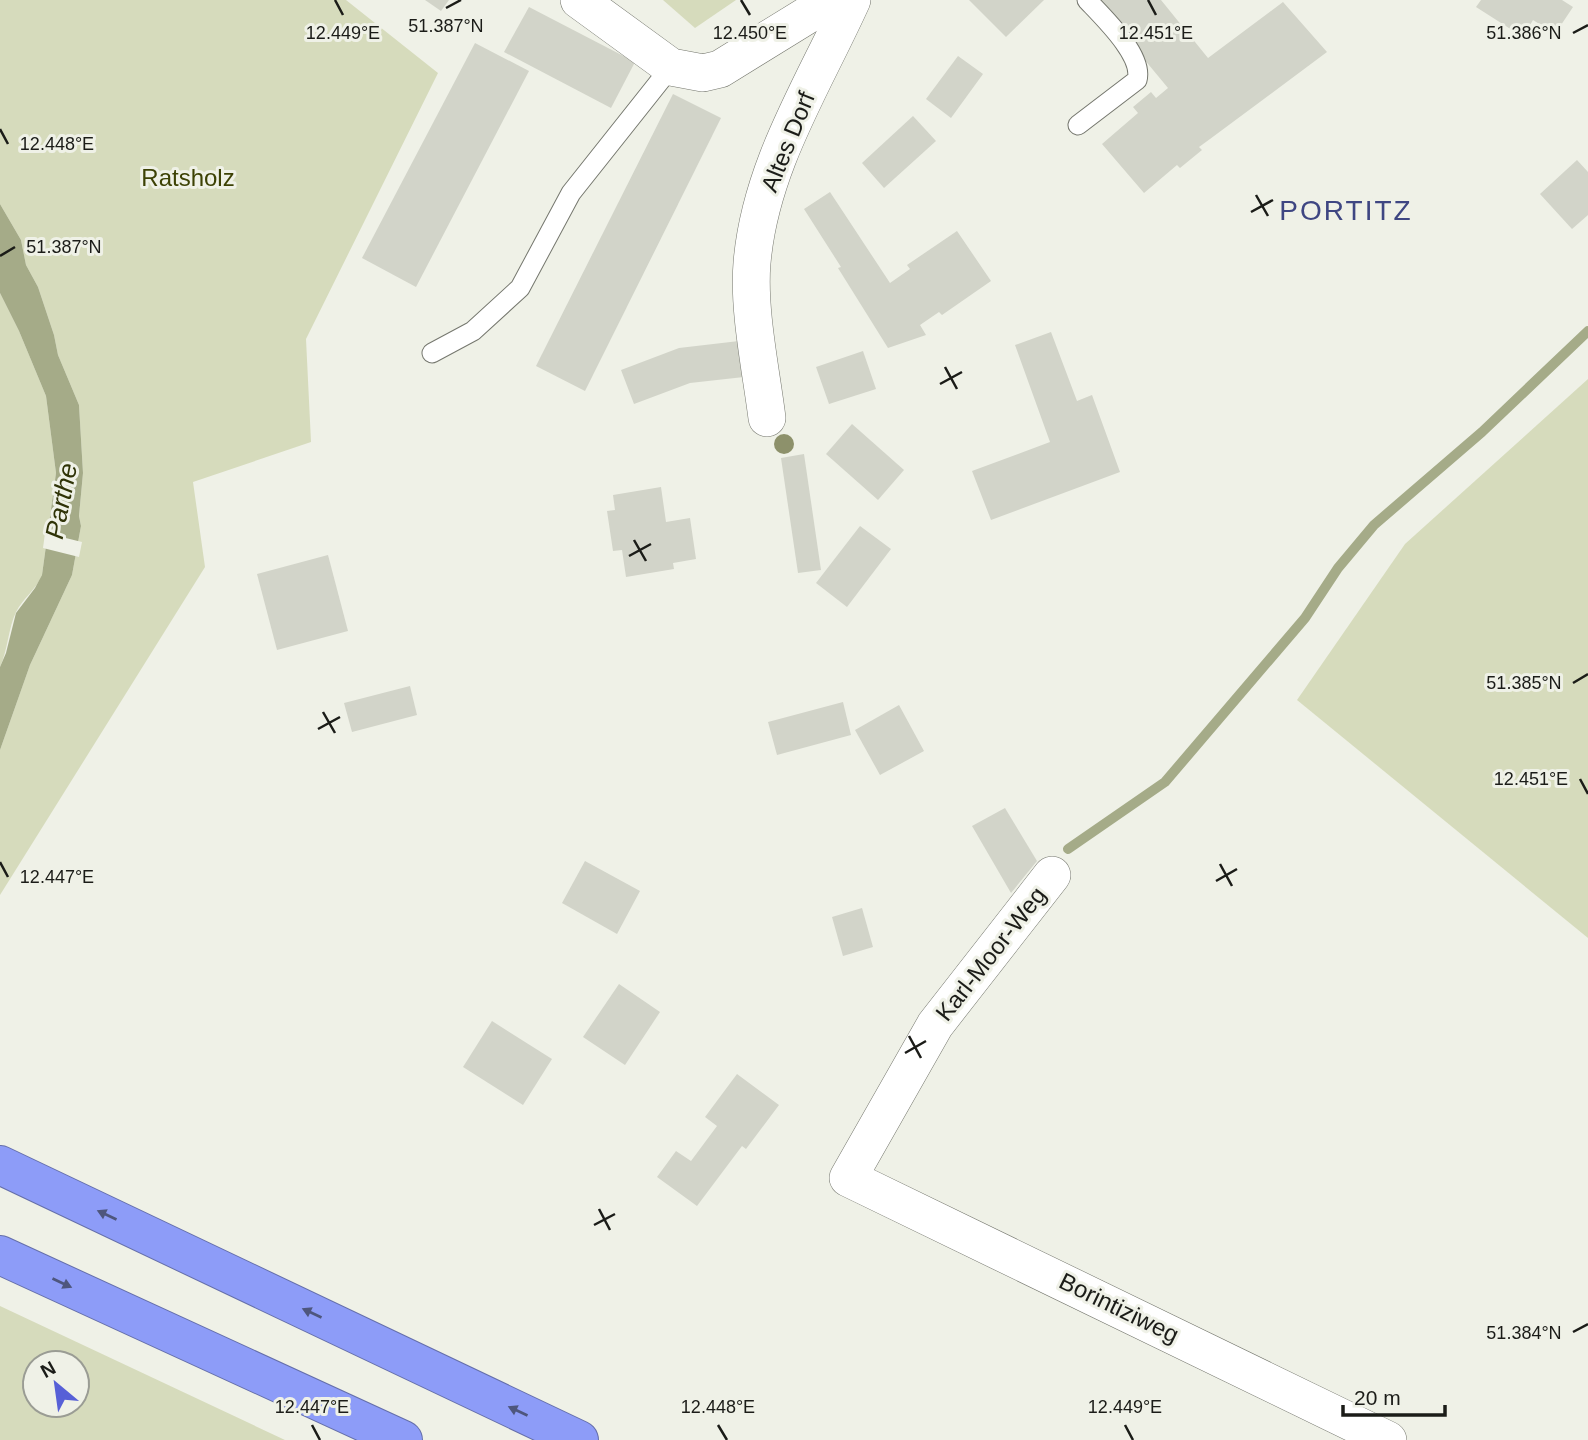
<svg xmlns="http://www.w3.org/2000/svg" width="1588" height="1440" font-family="Helvetica,sans-serif">
  <style>
    .green { fill: #d6dbbc; fill-rule: evenodd }
    .water { fill: #a5ab88 }
    .pier { fill: #eff1e7 }
    .lines { fill: none; stroke-linecap: round; stroke-linejoin: round }
    .stream { stroke: #a5ab88; stroke-width: 10 }
    .building { fill: #d2d4c9 }
    .service-casing { stroke: #75776e; stroke-width: 21 }
    .minor-casing { stroke: #75776e; stroke-width: 38 }
    .motorway-casing { stroke: #656faa; stroke-width: 40 }
    .service { stroke: #fff; stroke-width: 19 }
    .minor { stroke: #fff; stroke-width: 37 }
    .motorway { stroke: #8d9cf8; stroke-width: 38 }
    .tree { fill: #8d916b }
    .oneway { fill: #4e567d }
    .ticks { fill: none; stroke: #1b1c18; stroke-width: 2.5 }
    .labels { text-anchor: middle; stroke-width: 6; stroke-linejoin: round; paint-order: stroke }
    .street-label { font-size: 24px; fill: #1b1c18; stroke: #eff1e7 }
    .park-label { font-size: 24px; fill: #3d4205; stroke: #eff1e7 }
    .water-label { font-size: 26px; font-style: italic; fill: #2f3307; stroke: #eff1e7 }
    .quarter-label { font-size: 28px; letter-spacing: 2px; fill: #3e4682; stroke: #eff1e7 }
    .ticks-label { font-size: 18px; text-anchor: middle; fill: #1b1c18; stroke: #eff1e7; stroke-width: 6; stroke-linejoin: round; paint-order: stroke }
  </style>
  <rect width="100%" height="100%" fill="#eff1e7"/>
  <g class="green">
    <path d="M0,0H346L438,73L306,339L311,442L193,482L205,567L0,895V750L30,665L72,575L81,526L79,516L83,473L79,405L58,355L54,335L38,287L26,265L21,240L0,204Z"/>
    <path d="M663,0H736L695,28Z"/>
    <path d="M0,293L19,331L46,396L56,473L42,575C36,590 23,598 16,612C8,629 8,649 0,667Z"/>
    <path d="M1588,379V938L1297,700L1405,544Z"/>
    <path d="M0,1306L285,1440H0ZM35,1363H77V1405H35Z"/>
  </g>
  <path class="water" d="M0,204L21,240L26,265L38,287L54,335L58,355L79,405L83,473L79,516L81,526L72,575L30,665L0,750V667L6,653L16,613L35,588L42,575L56,473L46,396L19,331L0,293Z"/>
  <path class="pier" d="M45,533L82,542L79,557L43,548Z"/>
  <g class="lines">
    <path class="stream" d="M1068,849L1165,782L1305,618L1338,568L1374,525L1482,432L1588,331"/>
  </g>
  <g class="building">
    <path d="M425,0H449L441,11Z"/>
    <path d="M969,0H1044L1006,37Z"/>
    <path d="M1095,0H1161L1208,58L1283,2L1327,52L1210,139L1199,147L1202,150L1180,168L1177,165L1144,193L1102,144L1138,113L1133,107L1151,92L1156,98L1168,88Z"/>
    <path d="M1481,0H1562L1573,7L1555,34L1533,20L1523,37L1476,7Z"/>
    <path d="M529,7L635,62L611,108L504,52Z"/>
    <path d="M475,43L529,71L416,287L362,258Z"/>
    <path d="M958,56L983,74L951,118L926,99Z"/>
    <path d="M673,94L721,118L585,391L536,366Z"/>
    <path d="M913,116L936,141L884,188L862,163Z"/>
    <path d="M1577,160L1588,172V215L1572,229L1540,194Z"/>
    <path d="M830,192L890,283L910,269L907,265L957,231L991,281L942,315L939,312L920,325L926,335L888,348L838,268L841,267L804,209Z"/>
    <path d="M1051,332L1077,401L1092,395L1120,472L991,520L972,471L1050,442L1015,345Z"/>
    <path d="M739,341L744,377L690,383L634,404L621,370L679,348Z"/>
    <path d="M863,351L876,389L829,404L816,367Z"/>
    <path d="M852,424L904,470L878,500L826,454Z"/>
    <path d="M804,454L821,570L798,573L781,458Z"/>
    <path d="M661,487L666,522L690,518L696,559L673,563L674,569L626,577L622,550L613,551L607,511L615,510L613,495Z"/>
    <path d="M860,526L891,549L847,607L816,583Z"/>
    <path d="M328,555L348,631L277,650L257,574Z"/>
    <path d="M410,686L417,715L352,732L344,703Z"/>
    <path d="M843,702L851,735L777,755L768,722Z"/>
    <path d="M899,705L924,751L880,775L855,730Z"/>
    <path d="M1005,808L1037,861L1011,893L972,826Z"/>
    <path d="M585,861L640,891L617,934L562,903Z"/>
    <path d="M862,908L873,947L843,956L832,917Z"/>
    <path d="M619,984L660,1012L625,1065L583,1037Z"/>
    <path d="M492,1021L552,1059L523,1105L463,1067Z"/>
    <path d="M737,1074L779,1105L746,1149L742,1146L697,1206L657,1177L676,1151L691,1161L717,1126L705,1117Z"/>
  </g>
  <g class="lines">
    <defs>
      <g id="service">
        <path d="M1078,125L1137,80C1144,56 1103,17 1087,0"/>
        <path d="M432,353L473,331L520,288L571,193L671,67"/>
      </g>
      <g id="minor">
        <path d="M579,0L671,67L703,73L720,69L814,11L842,0"/>
        <path d="M767,418C761,370 748,310 752,263C760,167 813,86 852,0"/>
        <path d="M1052,875L935,1025L848,1178L1388,1440"/>
      </g>
      <g id="motorway">
        <path d="M0,1165L579,1440"/>
        <path d="M0,1255L403,1440"/>
      </g>
    </defs>
    <use href="#service" class="service-casing"/>
    <use href="#minor" class="minor-casing"/>
    <use href="#motorway" class="motorway-casing"/>
    <use href="#service" class="service"/>
    <use href="#minor" class="minor"/>
    <use href="#motorway" class="motorway"/>
  </g>
  <circle class="tree" cx="784" cy="444" r="10"/>
  <defs><path id="oneway-solid" d="M-6-.8H1V-3.2L6.5 0L1 3.2V.8H-6Z" transform="scale(1.75)"/></defs>
  <g class="oneway">
    <use href="#oneway-solid" transform="translate(107 1215) rotate(-155)"/>
    <use href="#oneway-solid" transform="translate(62 1283) rotate(25)"/>
    <use href="#oneway-solid" transform="translate(312 1313) rotate(-155)"/>
    <use href="#oneway-solid" transform="translate(518 1411) rotate(-155)"/>
  </g>
  <path class="ticks" d="M335,0L343,15M741,0L750,15M1148,0L1156,15M446,8L461,0M1573,33L1588,25M0,129L8,144M1256,195L1268,216M1251,212L1273,200M0,256L15,247M945,367L957,389M940,384L962,372M634,540L646,561M629,556L651,544M1573,683L1588,674M323,712L335,733M318,729L340,717M1580,779L1588,794M0,862L8,877M1220,864L1232,886M1216,881L1237,869M909,1036L921,1058M905,1053L926,1041M599,1209L610,1230M594,1225L615,1214M1573,1332L1588,1324M312,1425L320,1440M718,1425L727,1440M1125,1425L1133,1440"/>
  <g class="labels">
    <g class="street-label">
      <text transform="translate(788 142) rotate(-68)" y="8">Altes Dorf</text>
      <text transform="translate(991 954) rotate(-52)" y="8">Karl-Moor-Weg</text>
      <text transform="translate(1119 1308) rotate(26)" y="8">Borintiziweg</text>
    </g>
    <g class="park-label">
      <text x="188" y="186">Ratsholz</text>
    </g>
    <g class="water-label">
      <text transform="translate(61 501) rotate(-79)" y="9">Parthe</text>
    </g>
    <g class="quarter-label">
      <text x="1346" y="220">PORTITZ</text>
    </g>
  </g>
  <g class="ticks-label">
    <text x="446" y="32">51.387°N</text>
    <text x="343" y="39">12.449°E</text>
    <text x="750" y="39">12.450°E</text>
    <text x="1156" y="39">12.451°E</text>
    <text x="1524" y="39">51.386°N</text>
    <text x="57" y="150">12.448°E</text>
    <text x="64" y="253">51.387°N</text>
    <text x="1524" y="689">51.385°N</text>
    <text x="1531" y="785">12.451°E</text>
    <text x="57" y="883">12.447°E</text>
    <text x="1524" y="1339">51.384°N</text>
    <text x="312" y="1413">12.447°E</text>
    <text x="718" y="1413">12.448°E</text>
    <text x="1125" y="1413">12.449°E</text>
  </g>
  <g transform="translate(56 1384) rotate(331)"><circle r="33" fill="#eff1e7" stroke="#9a9c94" stroke-width="2"/>
  <path d="M0-5L12 26L0 18L-12 26Z" fill="#5760d7"/>
  <text y="-10" font-size="19" font-weight="bold" text-anchor="middle" fill="#1b1c18">N</text>
  </g>
  <path d="M1343 1405v10h102v-10" fill="none" stroke="#1b1c18" stroke-width="3.5"/>
  <text x="1354" y="1405" font-size="21" fill="#1b1c18" stroke="#eff1e7" stroke-width="5" paint-order="stroke">20 m</text>
</svg>
